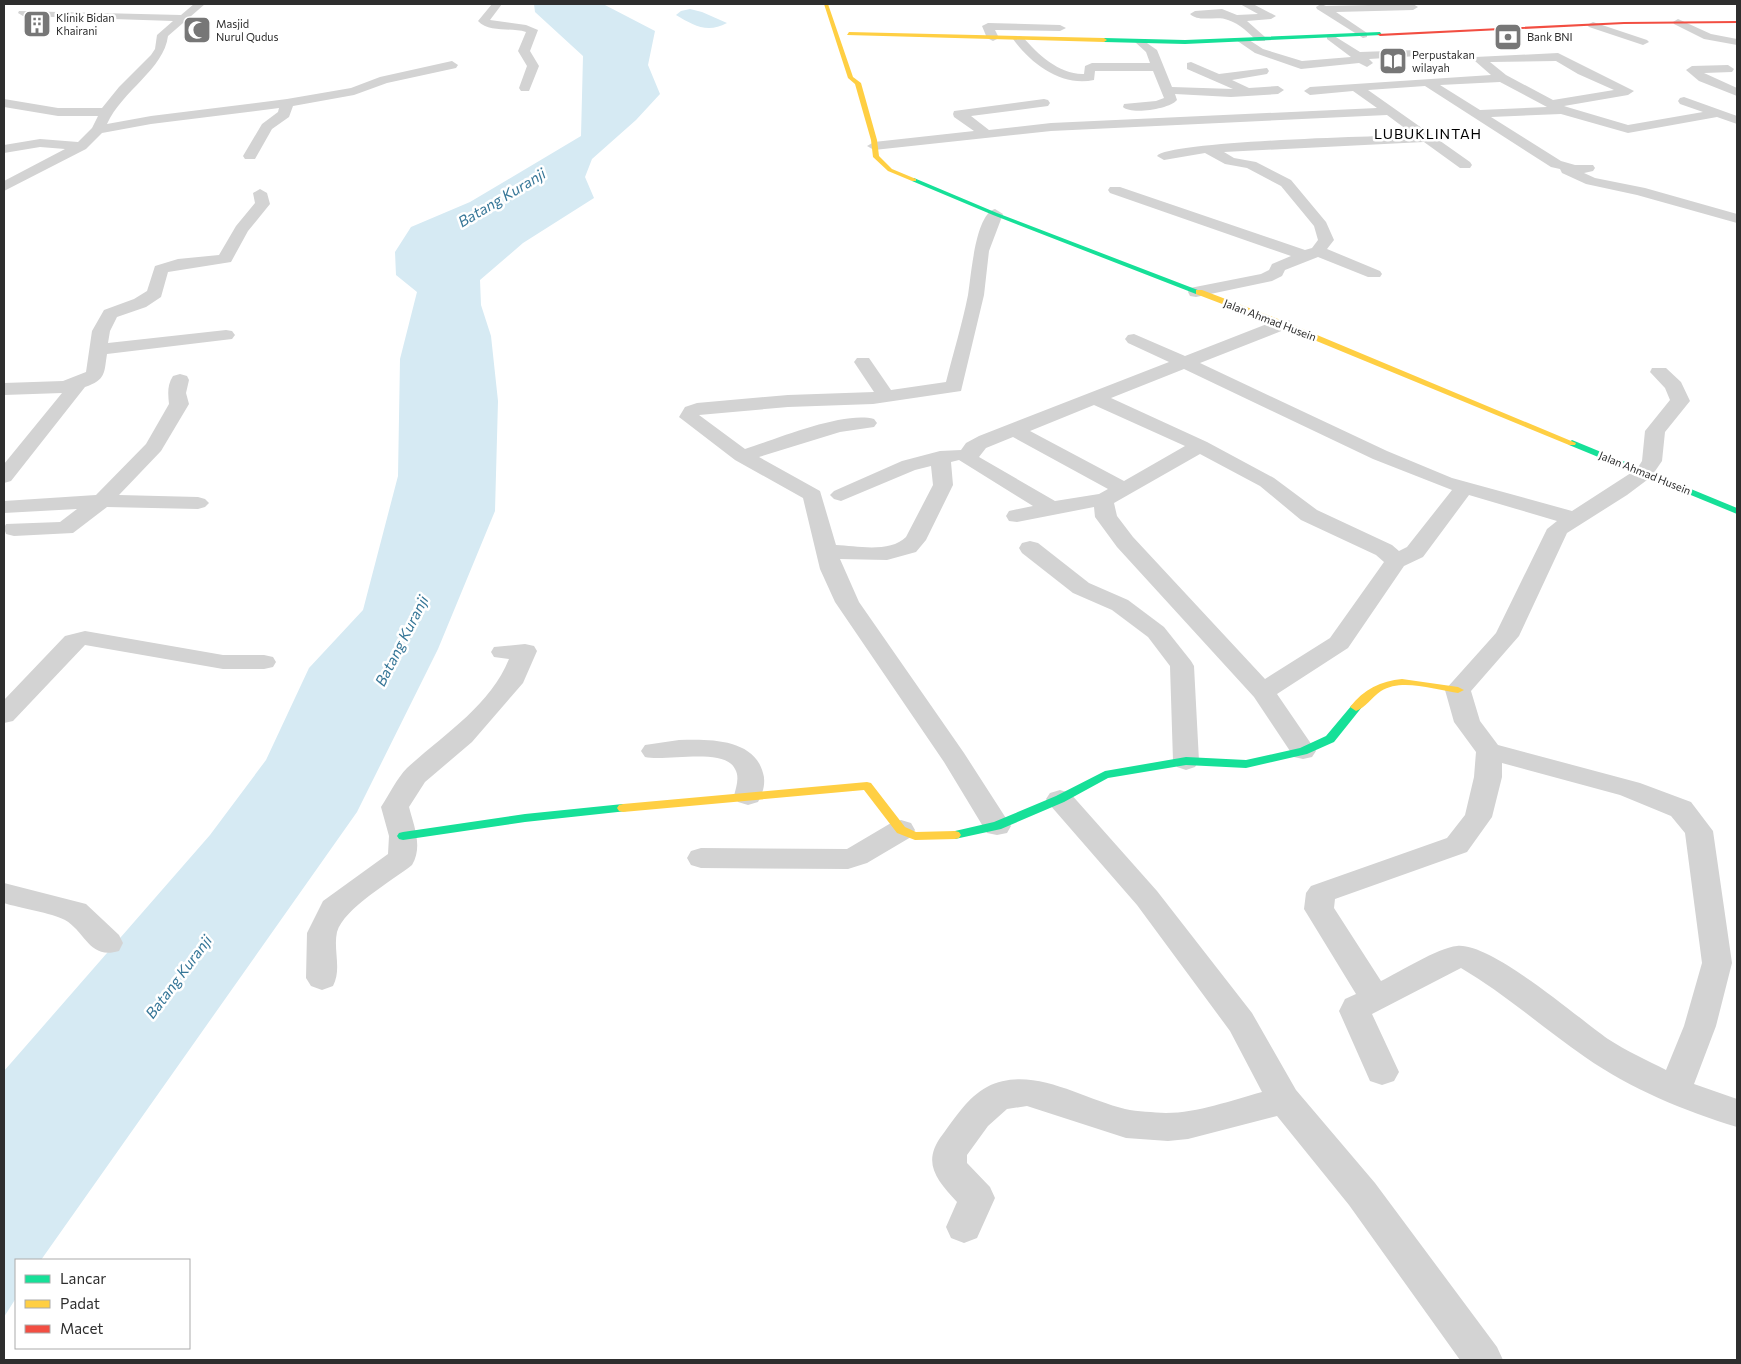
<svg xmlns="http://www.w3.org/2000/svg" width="1741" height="1364" font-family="Commissioner,sans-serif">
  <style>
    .water { fill: #d6eaf3 }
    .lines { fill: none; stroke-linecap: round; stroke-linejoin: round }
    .street { fill: #d3d3d3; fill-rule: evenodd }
    .fast { fill: #16e098; fill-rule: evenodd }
    .slow { fill: #ffcf43; fill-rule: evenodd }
    .jam { fill: #f24e42; fill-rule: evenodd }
    .labels { text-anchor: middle; stroke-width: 5; stroke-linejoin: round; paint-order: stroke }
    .far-poi-label { font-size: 11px; fill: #2e2e2e; stroke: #fff; text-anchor: start }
    .far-street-label { font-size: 11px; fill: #2e2e2e; stroke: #fff }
    .far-quarter-label { font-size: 14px; letter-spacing: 1px; fill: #000; stroke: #fff }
    .water-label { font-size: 15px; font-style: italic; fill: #367697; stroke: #fff }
  </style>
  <rect width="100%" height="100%" fill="#fff"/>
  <g class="water">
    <path d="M534,4H603L655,31L648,65L660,94L636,120L592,159L585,177L594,198L523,243L480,280L481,305L491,336L498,401L495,511L438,649L357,812L41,1260H16V1298L4,1317V1071L210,835L266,760L309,668L363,610L398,476L400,359L417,292L396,275L395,252L411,227L470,202L581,136L583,56L535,12Z"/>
    <path d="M690,9L702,12L727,23C707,34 693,25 676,15L681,11Z"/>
  </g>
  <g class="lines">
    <g class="street">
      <path d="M194,4H205L168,36C164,69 122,91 107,124L151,116L287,99L351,88L380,77L452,61L458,65L456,68L387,83L354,95L293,106L289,117L272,129L255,159H245L243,156L262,124L278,112L279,108L151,124L102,133L86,149L4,191V181L65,149L40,147L4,153V145L40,139L78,142L92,128L98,116H58L4,107V99L58,108H102L119,87L151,55L155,49L157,35L173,21L23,16L18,13L19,11L181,15Z"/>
      <path d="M492,4H502L490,20L526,25L538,30L530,51L539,66L529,91H521L519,88L527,66L518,51L526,32C511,27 489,33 478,21Z"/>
      <path d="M1240,4H1253L1276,16L1271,19L1247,21L1265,37V41H1257C1249,33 1240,24 1228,20C1217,15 1199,23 1190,14L1195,11L1222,9L1237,15L1258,14Z"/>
      <path d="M1321,4L1326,6L1413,4L1418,7L1413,10L1336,12L1367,33V37L1363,38L1317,9L1316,7Z"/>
      <path d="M1678,19L1711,34L1737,39V45L1704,39L1674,24L1673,22Z"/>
      <path d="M1593,22L1647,40L1649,42L1643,45L1589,27L1587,25Z"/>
      <path d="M988,23L1060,25L1066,28L1060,31L995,30L999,38L993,41L987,38L982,26Z"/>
      <path d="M1331,34L1360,52L1417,50L1423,53L1417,56L1369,59L1373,63L1367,67L1359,63L1301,69L1255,53L1236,40L1238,38H1246L1263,49L1302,61L1351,57L1327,39V35Z"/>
      <path d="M1019,36L1023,37C1037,54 1060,75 1084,74L1085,66L1092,63H1150L1146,52L1135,42L1141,39L1157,50L1172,87L1233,89L1187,69V63L1191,62L1219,74L1267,68L1269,71L1267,74L1232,80L1249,88L1278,86L1284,90L1278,94L1231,97L1175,94L1177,100C1170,109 1131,115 1123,107L1124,104L1156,101L1164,98L1153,71H1095L1094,80C1062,87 1031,64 1013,39Z"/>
      <path d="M1558,53L1634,91L1628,95L1564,106L1567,107L1628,125L1703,112L1680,104L1678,101L1680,98L1684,97L1737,116V124L1717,117L1628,133L1561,114L1491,117L1561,161L1575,165H1593L1595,168L1593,171L1584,173L1595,178L1645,188L1737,214V223L1637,195L1586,184L1562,173L1560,169L1551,167L1425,86L1368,90L1470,162L1472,165L1470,168H1460L1424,142L1224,152L1234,158L1256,162L1291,180L1326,222L1334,240L1327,249L1380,271L1382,274L1380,277H1368L1318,257L1285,270L1282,276L1272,281L1196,297L1190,296L1188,292L1190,288L1261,274L1269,270L1272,264L1291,256L1110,193L1108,190L1110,187H1120L1305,250L1312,248L1318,240L1314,226L1281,186L1247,168L1225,164L1205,153L1164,160L1157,156C1168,141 1382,136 1414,135L1387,115L1051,131L874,150L867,146L874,142L974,131L954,117L953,114L954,111L1044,99L1048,100L1050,103L1048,106L971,116L989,130L1051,123L1377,108L1353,91L1310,95L1304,91L1310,87L1491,75L1475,61V57ZM1556,61L1578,74L1614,90L1553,100L1506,75L1490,62ZM1500,82L1547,107L1480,110L1440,85Z"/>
      <path d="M1728,65L1734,69L1732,72L1704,73L1737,88V96L1699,81L1686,70L1692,66Z"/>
      <path d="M260,189L267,193L270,204L248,231L231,262L168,272L161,297L146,307L117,317L110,331L108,343L226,330L232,331L235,335L232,339L107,354C104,373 106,380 85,387L11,481L4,483V464L62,393L4,395V383L63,381L86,372L92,331L104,310L134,299L147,291L155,266L178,259L219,255L236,226L255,203L253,193Z"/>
      <path d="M995,209L1003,214L989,251L984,295L961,391L873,404L788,407L699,415L745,449C777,439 843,411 874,419L877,423L874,427L840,432L759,457L820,491L836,545C857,546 890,553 906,537L933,485L931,466L915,470L841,501L834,499L830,495L834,491L902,461L940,451L961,450L966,443L979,436L1169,362L1128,343L1125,339L1128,335L1134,334L1185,356L1277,320H1289L1292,324L1289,328L1200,363L1387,451L1452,478L1572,511L1637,469L1642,461L1645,431L1670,400L1665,388L1650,372L1652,368H1666L1681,382L1690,401L1665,432L1662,461L1651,477L1627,495L1567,533L1519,636L1471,691L1480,721L1498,745L1640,783L1691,802L1713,831L1732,963L1716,1026L1694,1084L1737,1099V1127C1684,1111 1631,1089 1585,1057C1543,1028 1505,994 1461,968L1372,1014L1399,1072L1394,1081L1382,1085L1370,1081L1339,1011L1345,999L1356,994L1304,909L1306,893L1311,886L1447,838L1465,815L1474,777L1476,752L1454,722L1445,690L1496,633L1547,529L1557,521L1469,495L1423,557L1404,566L1348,648L1277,694L1316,751L1312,757L1303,759L1294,757L1254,697L1117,547L1095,517L1094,507L1017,522L1009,521L1006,516L1009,511L1033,506L959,460L951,462L953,485L926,540L916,552L887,560L840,559L859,602L964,753L1011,826L1007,833L997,835L987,833L944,762L835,602L820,569L803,498L735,460L679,417L685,407L697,403L788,395L874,392L854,362L857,358H869L891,390L946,382C953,354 962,325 968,295C971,278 975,214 995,209ZM1184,369L1373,459L1452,490L1407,547L1399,551L1392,545L1317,510L1274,478L1207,442L1111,398ZM1094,405L1185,446L1124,481L1030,431ZM1013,437L1108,489L1099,494L1055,501L979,457L986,448ZM1200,454L1260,486L1301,520L1376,555L1384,562L1330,638L1265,679L1133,537L1117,516L1114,503ZM1502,763L1620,795L1671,816L1685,833L1702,963L1684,1026L1666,1070C1647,1060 1626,1051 1608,1039C1578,1018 1491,942 1457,946C1437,948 1400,972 1381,981L1334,908L1335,899L1467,852L1492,817L1502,777Z"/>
      <path d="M180,374L187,376L189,380L186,393L189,404L161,451L119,495L198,497L205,499L209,503L205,507L198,509L107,507L73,533L14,536L6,534L4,528L6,524L60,522L77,509L4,513V501L96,495L146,444L169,404C168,394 167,385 173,376Z"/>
      <path d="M1030,541L1038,543L1089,583L1128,600L1164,627L1191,661L1194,666L1199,761L1195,767L1186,770L1177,767L1173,761L1170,666L1148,637L1112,610L1073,593L1022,553L1019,548L1022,543Z"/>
      <path d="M85,631L223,655H264L273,657L276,662L273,667L264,669H223L85,645L13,721L4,723V700L65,636Z"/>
      <path d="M525,644L534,646L537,651L523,683L472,742L425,782L409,807C414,826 423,847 412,865C392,881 344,908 337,932C333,950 342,969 333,986L322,990L311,986L306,978L307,933L323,901L388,854L389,836L381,807C389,795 397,778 407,768C443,735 490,706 509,659L494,657L491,652L494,647Z"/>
      <path d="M679,740C708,739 754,738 763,773C766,782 763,794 758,802L748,805L738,802L734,796C736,787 740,777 735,769C725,747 665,762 645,757L641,751L645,745Z"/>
      <path d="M1060,790L1070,793L1157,891L1252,1013L1296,1090L1375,1183L1497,1347L1503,1360H1460L1349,1205L1277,1116L1188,1139L1168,1141L1126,1138L1027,1106L1007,1109L988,1126L967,1155V1163L990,1187L995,1198L977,1238L964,1243L951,1238L946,1227L957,1202C936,1179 921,1162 943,1134C955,1118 968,1097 987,1087C1031,1064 1082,1099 1125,1109C1138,1112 1153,1112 1166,1113C1198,1113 1232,1100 1262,1092L1230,1031L1137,905L1050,805L1046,799L1050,793Z"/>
      <path d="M901,820L911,823L915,830L911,837L867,863L848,869L701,868L691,865L687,858L691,851L701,848L847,849L891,823Z"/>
      <path d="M4,883L86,904L119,935L123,943L119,951C89,960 86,932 65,920C52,913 19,908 4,903Z"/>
    </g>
    <g class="fast">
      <path d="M1380,32L1382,35L1185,44L1104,42L1101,40L1104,38L1185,40Z"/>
      <path d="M914,178L997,213L1203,292L1196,294L993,215L912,181V179Z"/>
      <path d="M1572,440L1737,508V514L1569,445L1568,443Z"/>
      <path d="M1356,703L1362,707L1334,742L1307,754L1246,768L1186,765L1108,778L1064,802L1001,829L955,839L951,838L949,835L951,832L955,831L994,822L1056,796L1105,771L1186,757L1246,760L1300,748L1326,736L1352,705Z"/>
      <path d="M623,804L627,805L629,808L627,811L525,822L403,840L399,839L397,836L399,833L403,832L525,814Z"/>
    </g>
    <g class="slow">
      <path d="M824,4H828L853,77L861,83L877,140L879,156L892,169L916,179V181H912L888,171L873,157L871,140L855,84L848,78Z"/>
      <path d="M849,32L1104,38L1107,40L1104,42L847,35Z"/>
      <path d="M1196,290H1202L1286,322L1576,443L1575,445H1569L1280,326L1196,294Z"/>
      <path d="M1402,679L1458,687L1464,690L1458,693C1435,690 1402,678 1381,691C1372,697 1365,708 1356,711L1350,707C1364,689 1381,681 1402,679Z"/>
      <path d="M867,782L871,783L905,827L916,832L955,831L959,832L961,835L959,838L955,839L915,840L897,833L864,790L623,812L619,811L617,808L619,805L623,804Z"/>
    </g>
    <path class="jam" d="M1737,21V23L1624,24L1380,36L1377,34L1624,22Z"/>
  </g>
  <defs>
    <symbol id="building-square" viewBox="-11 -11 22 22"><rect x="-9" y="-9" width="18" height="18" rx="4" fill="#777" stroke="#fff"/><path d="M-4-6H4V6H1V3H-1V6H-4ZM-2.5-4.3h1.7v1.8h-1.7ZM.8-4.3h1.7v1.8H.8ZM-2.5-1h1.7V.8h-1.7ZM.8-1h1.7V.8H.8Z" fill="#fff"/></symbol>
    <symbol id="mosque-square" viewBox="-11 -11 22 22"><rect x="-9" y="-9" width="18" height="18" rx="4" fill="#777" stroke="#fff"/><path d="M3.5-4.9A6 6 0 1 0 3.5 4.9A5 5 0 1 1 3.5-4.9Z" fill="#fff"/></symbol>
    <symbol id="bank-square" viewBox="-11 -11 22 22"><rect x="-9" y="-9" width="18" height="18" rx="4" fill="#777" stroke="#fff"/><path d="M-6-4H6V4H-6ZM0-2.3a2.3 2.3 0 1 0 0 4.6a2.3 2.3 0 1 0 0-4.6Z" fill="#fff"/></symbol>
    <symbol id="library-square" viewBox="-11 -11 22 22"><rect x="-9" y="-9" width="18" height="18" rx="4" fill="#777" stroke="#fff"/><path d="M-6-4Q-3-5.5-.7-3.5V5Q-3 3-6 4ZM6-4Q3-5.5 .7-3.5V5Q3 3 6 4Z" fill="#fff"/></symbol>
  </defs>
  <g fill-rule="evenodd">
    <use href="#building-square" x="21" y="8" width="32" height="32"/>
    <use href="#mosque-square" x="181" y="14" width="32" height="32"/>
    <use href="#bank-square" x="1492" y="21" width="32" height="32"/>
    <use href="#library-square" x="1377" y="45" width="32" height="32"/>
  </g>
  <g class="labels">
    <g class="far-poi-label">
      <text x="56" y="22">Klinik Bidan<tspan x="56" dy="13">Khairani</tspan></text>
      <text x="216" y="28">Masjid<tspan x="216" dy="13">Nurul Qudus</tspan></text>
      <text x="1527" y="41">Bank BNI</text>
      <text x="1412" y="59">Perpustakan<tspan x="1412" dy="13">wilayah</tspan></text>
    </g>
    <g class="far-street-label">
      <text transform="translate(1270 320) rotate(21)" y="4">Jalan Ahmad Husein</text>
      <text transform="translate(1645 473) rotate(22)" y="4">Jalan Ahmad Husein</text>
    </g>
    <g class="far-quarter-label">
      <text x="1428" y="139">LUBUKLINTAH</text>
    </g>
    <g class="water-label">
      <text transform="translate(502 198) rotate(-31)" y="5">Batang Kuranji</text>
      <text transform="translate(402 641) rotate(-63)" y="5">Batang Kuranji</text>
      <text transform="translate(179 977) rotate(-53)" y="5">Batang Kuranji</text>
    </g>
  </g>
  <rect width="1741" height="1364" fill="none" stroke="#2e2e2e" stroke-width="10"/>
  <rect x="15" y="1259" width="175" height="90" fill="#ffffff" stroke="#ababab"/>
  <rect x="25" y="1275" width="25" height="8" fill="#16e098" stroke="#ababab"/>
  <text x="60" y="1284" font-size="15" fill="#2e2e2e">Lancar</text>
  <rect x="25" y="1300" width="25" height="8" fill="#ffcf43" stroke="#ababab"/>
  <text x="60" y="1309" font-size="15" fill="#2e2e2e">Padat</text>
  <rect x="25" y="1325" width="25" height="8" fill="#f24e42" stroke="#ababab"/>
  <text x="60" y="1334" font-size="15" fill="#2e2e2e">Macet</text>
</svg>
